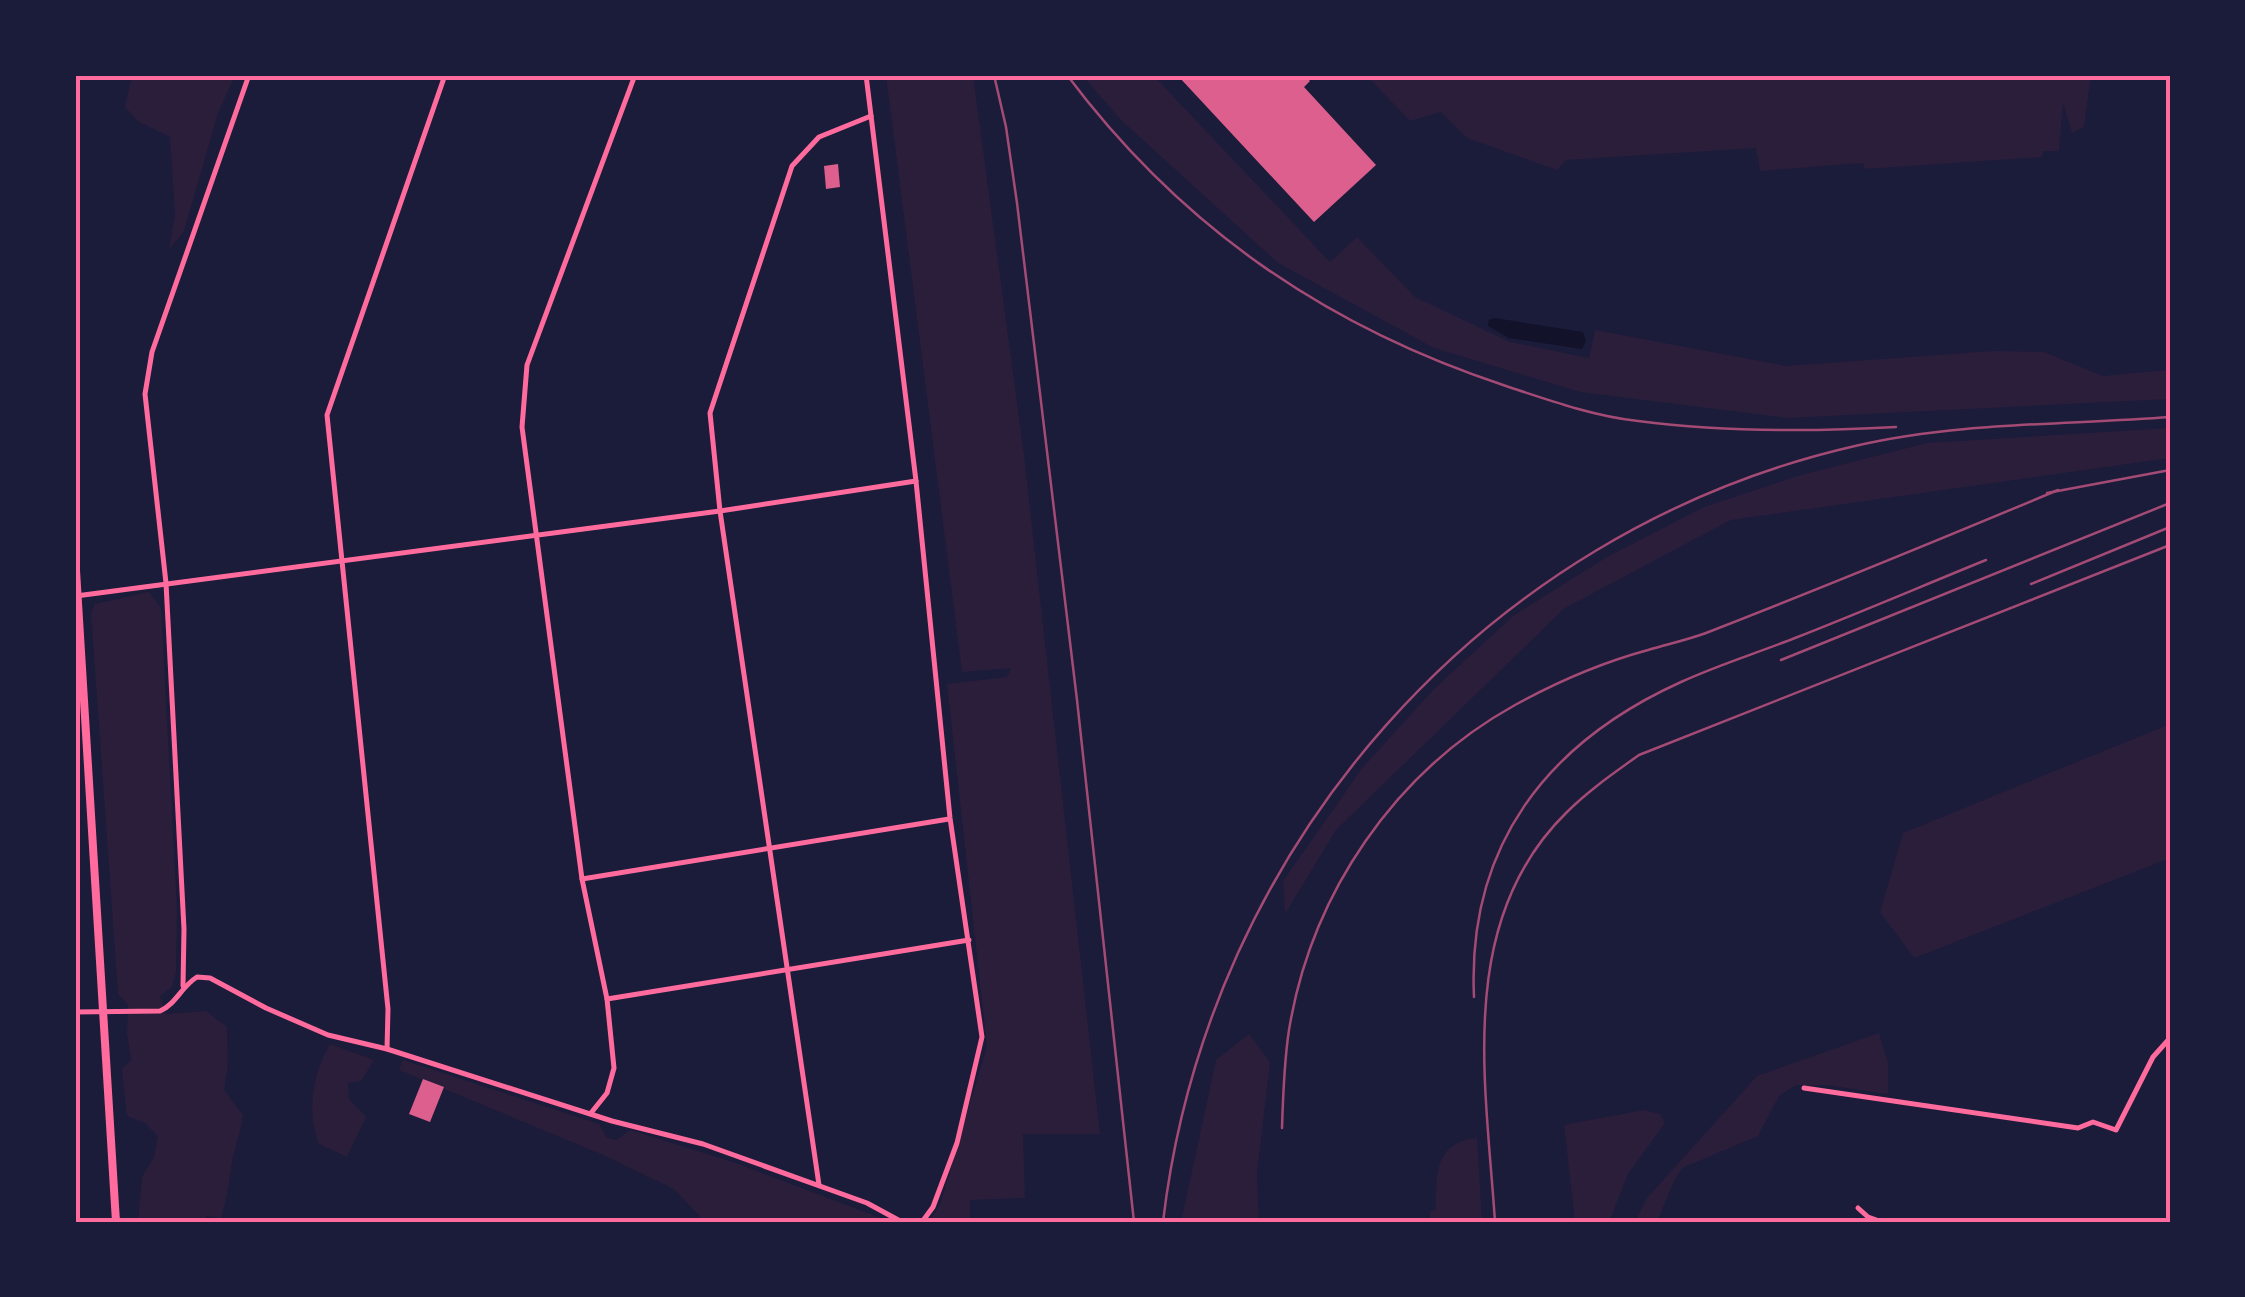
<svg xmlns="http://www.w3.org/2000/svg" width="2245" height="1297" font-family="'Work Sans',sans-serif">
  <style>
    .green { fill: #2a1e3b }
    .water { fill: #12122b }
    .building { fill: #dd5f8e }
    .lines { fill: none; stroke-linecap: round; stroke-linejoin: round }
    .minor { stroke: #ff6b9d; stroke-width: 5 }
    .secondary { stroke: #ff6b9d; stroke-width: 8 }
    .rail { stroke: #a44b75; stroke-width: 2.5 }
    .neatline { fill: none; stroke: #ff6b9d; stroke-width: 4 }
  </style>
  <rect width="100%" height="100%" fill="#1b1b3a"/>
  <g class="green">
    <path d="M132,75H235L218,113L184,231L169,249L175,215L170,137L139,122L125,107Z"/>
    <path d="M886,75H973L1024,455L1100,1134H1023L1025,1198L970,1200V1222H929L940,1205L987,1046L947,684L1007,677L1011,668L962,672Z"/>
    <path d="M1082,75H1153L1330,262L1357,237L1415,297L1510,342L1589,358L1595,330L1786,366L1993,351L2044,352L2103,376L2169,370L2170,399L1788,418L1580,392L1434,348L1278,263L1121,120Z"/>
    <path d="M1366,75H2091L2084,127L2072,133L2063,103L2059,151H2043L2042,157L1865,169L1863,163L1760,171L1756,148L1566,160L1557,170L1467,138L1441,112L1410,121Z"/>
    <path d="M2170,428V458L1731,520L1565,608L1336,830L1285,914L1283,881L1363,767L1434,689L1513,616L1607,557L1704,507L1801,475L1927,443Z"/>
    <path d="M149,592L161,608L177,909L176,972L172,987L160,996L166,1014L206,1011L227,1027L228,1063L224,1090L243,1115C241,1131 235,1146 232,1162C229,1182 227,1199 221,1218L206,1216V1222H138L142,1177L154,1157L158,1136L145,1123L129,1117L126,1112L122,1069L131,1060L127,1034L128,1005L118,994L91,613L95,604Z"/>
    <path d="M2170,724V858L1914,958L1880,912L1903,833Z"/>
    <path d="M1879,1033L1888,1063V1094L1826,1085H1796L1779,1096L1758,1136L1682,1168L1673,1183L1657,1222H1635L1647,1198L1757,1076Z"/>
    <path d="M1249,1034L1270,1062L1257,1175L1259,1222H1181L1216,1060Z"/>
    <path d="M330,1044L374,1060L361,1081L348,1083L349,1099L366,1117L347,1157L319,1144C306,1111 313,1074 330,1044Z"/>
    <path d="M403,1060L599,1124L607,1138L616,1140L630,1130L733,1162L891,1222H705L674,1189L603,1155L399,1070Z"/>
    <path d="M1644,1110L1660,1114L1665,1123L1628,1174L1609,1222H1575L1564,1125Z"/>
    <path d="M1477,1138L1482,1222H1430V1211L1436,1210C1436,1174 1435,1142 1477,1138Z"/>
  </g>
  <path class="water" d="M1494,318L1583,332L1586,341L1582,349L1509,338L1488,326L1489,320Z"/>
  <g class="building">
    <path d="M1181,75H1304L1310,81L1304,87L1376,165L1314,222L1179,77Z"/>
    <path d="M838,164L840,187L826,189L824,166Z"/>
    <path d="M423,1079L444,1087L430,1122L409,1114Z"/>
  </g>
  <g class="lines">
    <g class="minor">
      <path d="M866,75L916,481L950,818L982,1037L957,1143L933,1207L922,1222"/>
      <path d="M76,596L720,511L916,481"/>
      <path d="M582,879L949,819"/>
      <path d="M183,986L184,929L166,583L145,394L152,352L249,75"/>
      <path d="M607,999L969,940"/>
      <path d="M75,1012L160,1011C176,1004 181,987 197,977L210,978L266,1008L328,1035L387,1049L612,1121L703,1144L867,1203L902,1222"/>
      <path d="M387,1049L388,1009L327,415L445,75"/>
      <path d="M1804,1088L2078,1128L2093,1122L2116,1130L2153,1057L2170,1038"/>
      <path d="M591,1113L607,1093L614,1068L607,999L582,879L522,427L527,365L635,75"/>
      <path d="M819,1185L720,511L710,413L792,166L819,137L871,116"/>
      <path d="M1858,1208L1868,1217L1882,1222"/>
    </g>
    <path class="secondary" d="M75,554L116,1222"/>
    <g class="rail">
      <path d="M994,75L1006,127L1017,203L1077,700L1134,1222"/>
      <path d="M1067,75C1181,227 1326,327 1506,386C1548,400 1593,416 1638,421C1723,432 1809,432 1896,427"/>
      <path d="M2047,493L2170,470"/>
      <path d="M2031,584L2170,527"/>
      <path d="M1781,660L2170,503"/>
      <path d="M1474,997C1467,847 1546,743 1681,682C1718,665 1757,653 1795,638C1859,613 1922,586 1986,560"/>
      <path d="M1282,1128C1283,1096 1284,1062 1289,1030C1311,895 1394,772 1515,705C1555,683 1604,662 1648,650C1668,644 1687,640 1706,633C1824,587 1941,539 2058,490"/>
      <path d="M1163,1222C1207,846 1484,531 1855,446C1957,422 2066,425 2170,417"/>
      <path d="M1495,1222C1486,1083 1455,921 1567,812C1589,790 1614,773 1639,755L2170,545"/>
    </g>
  </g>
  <rect width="2245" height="1297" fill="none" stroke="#1b1b3a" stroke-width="155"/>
  <rect x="78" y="78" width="2090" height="1142" class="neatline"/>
</svg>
